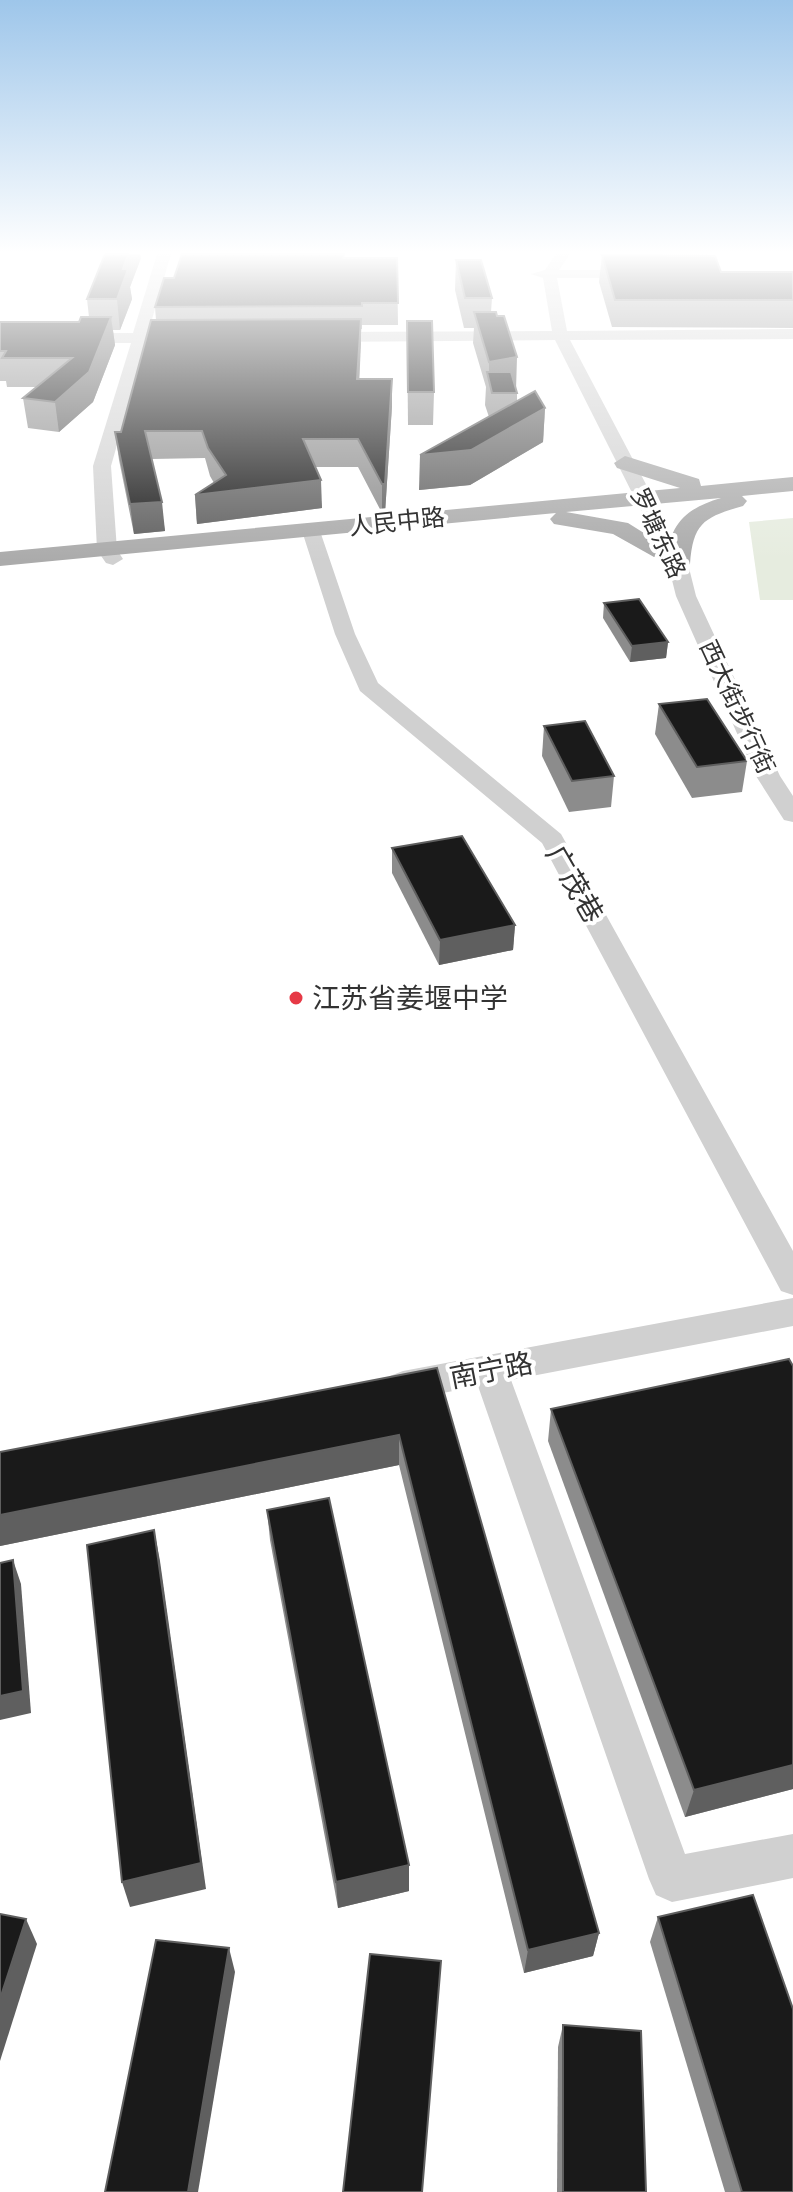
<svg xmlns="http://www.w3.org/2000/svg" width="793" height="2192" font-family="Inter,'Noto Sans SC',sans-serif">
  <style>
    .green { fill: #e6ecdf }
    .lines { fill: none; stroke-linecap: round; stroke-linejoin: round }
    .minor { fill: #d0d0d0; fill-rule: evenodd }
    .major { fill: #ababab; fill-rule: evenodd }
    .wall { fill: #8c8c8c }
    .shaded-wall { fill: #5f5f5f }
    .building { fill: #1a1a1a; stroke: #5f5f5f; stroke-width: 2 }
    .poi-dot { fill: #e63946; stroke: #fff; stroke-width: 3 }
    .labels { text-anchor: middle; stroke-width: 8; stroke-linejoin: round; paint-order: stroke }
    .far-street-label { font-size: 24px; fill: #333; stroke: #fff }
    .street-label { font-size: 28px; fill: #333; stroke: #fff }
    .poi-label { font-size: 28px; fill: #333; stroke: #fff; text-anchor: start }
  </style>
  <rect width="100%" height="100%" fill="#fff"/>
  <path class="green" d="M793,518V600H760L749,522Z"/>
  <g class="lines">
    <g class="minor">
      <path d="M157,254H171L148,333H186L194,338L186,343H146L111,466L117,550L123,559L113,565L106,563L97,550L93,466L131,343H0V333H133Z"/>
      <path d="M556,254H570L559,270H640L647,274L640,278H557L567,331L793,329V339L570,340L688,564L696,596L780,776L793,796V822L784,820L756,776L676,596L668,564L555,340L322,342L314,337L322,332L552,331L543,278L531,274L545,270Z"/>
      <path d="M311,525L320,531L355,634L378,683L561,834L793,1251V1295L781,1291L542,843L360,691L335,634L302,531Z"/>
      <path d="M793,1298V1326L511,1380L685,1854L793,1834V1878L672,1902L656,1895L649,1879L478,1386L403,1401L390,1396L385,1386L390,1376L403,1371Z"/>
    </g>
    <path class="major" d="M625,456L699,479L701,486L793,477V491L742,496L747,501L743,506C705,517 693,522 690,564L678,571L666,564C669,525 684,509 721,498L566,512L628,523L663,545L666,550L654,557L613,534L554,524L550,519L556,513L0,566V552L680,488L617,468L614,463Z"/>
  </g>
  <g class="wall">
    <path d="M344,254V258H397L398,325H362V329H361L359,379H392V406L385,513H382L358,467H315L322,508L197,524L195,495L214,483L210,476L205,458L152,459L165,531L134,534L119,460L115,432H121L156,320L155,307L174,278Z"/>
    <path d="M602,255L721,272H793V328L612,327L599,282Z"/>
    <path d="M141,258L130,287L132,299L120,330H113L115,345L93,402L59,432L28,428L23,398L36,387H7L6,381H0V322H79L89,317L87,299Z"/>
    <path d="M456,260L492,298L491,312L517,393V401L545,408L543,442L470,485L419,490L489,417L485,405L486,387L473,343L474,328H464L455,290Z"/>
    <path d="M407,321L434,392L433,425H408Z"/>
    <path d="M604,603L668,642L666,658L630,662L603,618Z"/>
    <path d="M659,704L747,761L742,792L692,798L655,734Z"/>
    <path d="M544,726L614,776L611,807L569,812L542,756Z"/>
    <path d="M392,848L515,925L513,950L439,965L392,873Z"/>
    <path d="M793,1366V1789L685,1817L548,1441L551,1409Z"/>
    <path d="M437,1368L599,1933L593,1956L524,1973L399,1465L0,1546V1452Z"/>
    <path d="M267,1510L409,1865V1891L338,1908L270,1540Z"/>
    <path d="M658,1917L793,2192H725L650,1942Z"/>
    <path d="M563,2025L646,2192H557L558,2047Z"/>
  </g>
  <g class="shaded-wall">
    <path d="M128,254H140L141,258L130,287L132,299L120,330L117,299L123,269Z"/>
    <path d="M111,317L115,345L93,402L59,432L55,402Z"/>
    <path d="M361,319V344L358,406L357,379Z"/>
    <path d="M517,357L516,389L489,379V362Z"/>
    <path d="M392,379V406L385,513H382V484Z"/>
    <path d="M545,408L543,442L470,485L419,490L420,455Z"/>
    <path d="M321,480L322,508L197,524L195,495Z"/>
    <path d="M162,502L165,531L134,534L130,504Z"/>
    <path d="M668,642L666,658L630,662L632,646Z"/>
    <path d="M515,925L513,950L439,965L440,940Z"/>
    <path d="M399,1435V1465L0,1546V1515Z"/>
    <path d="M154,1530L160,1561L206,1889L130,1907L122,1882Z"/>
    <path d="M13,1560L21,1584L31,1713L0,1720V1696Z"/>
    <path d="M793,1765V1789L685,1817L694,1790Z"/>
    <path d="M409,1865V1891L338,1908L336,1882Z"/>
    <path d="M26,1919L37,1944L0,2061V1999Z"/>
    <path d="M599,1933L593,1956L524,1973L528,1950Z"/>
    <path d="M229,1948L235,1972L198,2192H188Z"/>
  </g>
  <g class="building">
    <path d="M105,254H128L123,269H128L117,299H87Z"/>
    <path d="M182,254H344L343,258H397L398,303H362V306L155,307L164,278H174Z"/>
    <path d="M602,255L715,256L721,272H793V300H615Z"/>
    <path d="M456,260H481L492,298H465Z"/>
    <path d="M474,312H496L497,316H504L517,357L489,362Z"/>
    <path d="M81,317H111L89,372L55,402L23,398L72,358H2L6,351H0V322H79Z"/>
    <path d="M361,319L357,379H392L385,484H382L358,439H303L321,480L195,495L226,475L208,448L202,431H145L162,502L130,504L115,432H121L151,320Z"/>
    <path d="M407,321H432L434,392H408Z"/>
    <path d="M487,372H511L517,393H492Z"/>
    <path d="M535,391L545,408L471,450L420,455Z"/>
    <path d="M639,599L668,642L632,646L604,603Z"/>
    <path d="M707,699L747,761L697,767L659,704Z"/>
    <path d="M585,721L614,776L572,781L544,726Z"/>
    <path d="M462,836L515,925L440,940L392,848Z"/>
    <path d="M789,1359L793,1366V1765L694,1790L551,1409Z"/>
    <path d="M437,1368L599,1933L528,1950L399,1435L0,1515V1452Z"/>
    <path d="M329,1498L409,1865L336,1882L267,1510Z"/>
    <path d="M154,1530L201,1863L122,1882L87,1545Z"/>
    <path d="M13,1560L23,1691L0,1696V1563Z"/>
    <path d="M753,1895L793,2009V2192H742L658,1917Z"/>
    <path d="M0,1914L26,1919L0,1999Z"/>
    <path d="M156,1940L229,1948L188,2192H105Z"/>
    <path d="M370,1954L441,1961L422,2192H343Z"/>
    <path d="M563,2025L641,2031L646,2192H563Z"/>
  </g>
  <linearGradient id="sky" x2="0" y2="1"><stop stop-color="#9ec6ea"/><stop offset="0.45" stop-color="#fff"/><stop offset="1" stop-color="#fff" stop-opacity="0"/></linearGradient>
  <rect width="793" height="561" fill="url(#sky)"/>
  <circle class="poi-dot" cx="296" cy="998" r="8"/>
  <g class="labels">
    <g class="far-street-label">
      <text transform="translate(397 522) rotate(-6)" y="8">人民中路</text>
      <text transform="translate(658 533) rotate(65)" y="8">罗塘东路</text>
      <text transform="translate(737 707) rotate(65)" y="8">西大街步行街</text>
    </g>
    <g class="street-label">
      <text transform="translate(575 884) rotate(60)" y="10">广茂巷</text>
      <text transform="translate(491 1370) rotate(-11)" y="10">南宁路</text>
    </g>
    <g class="poi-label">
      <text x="312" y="1008">江苏省姜堰中学</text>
    </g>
  </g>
</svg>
